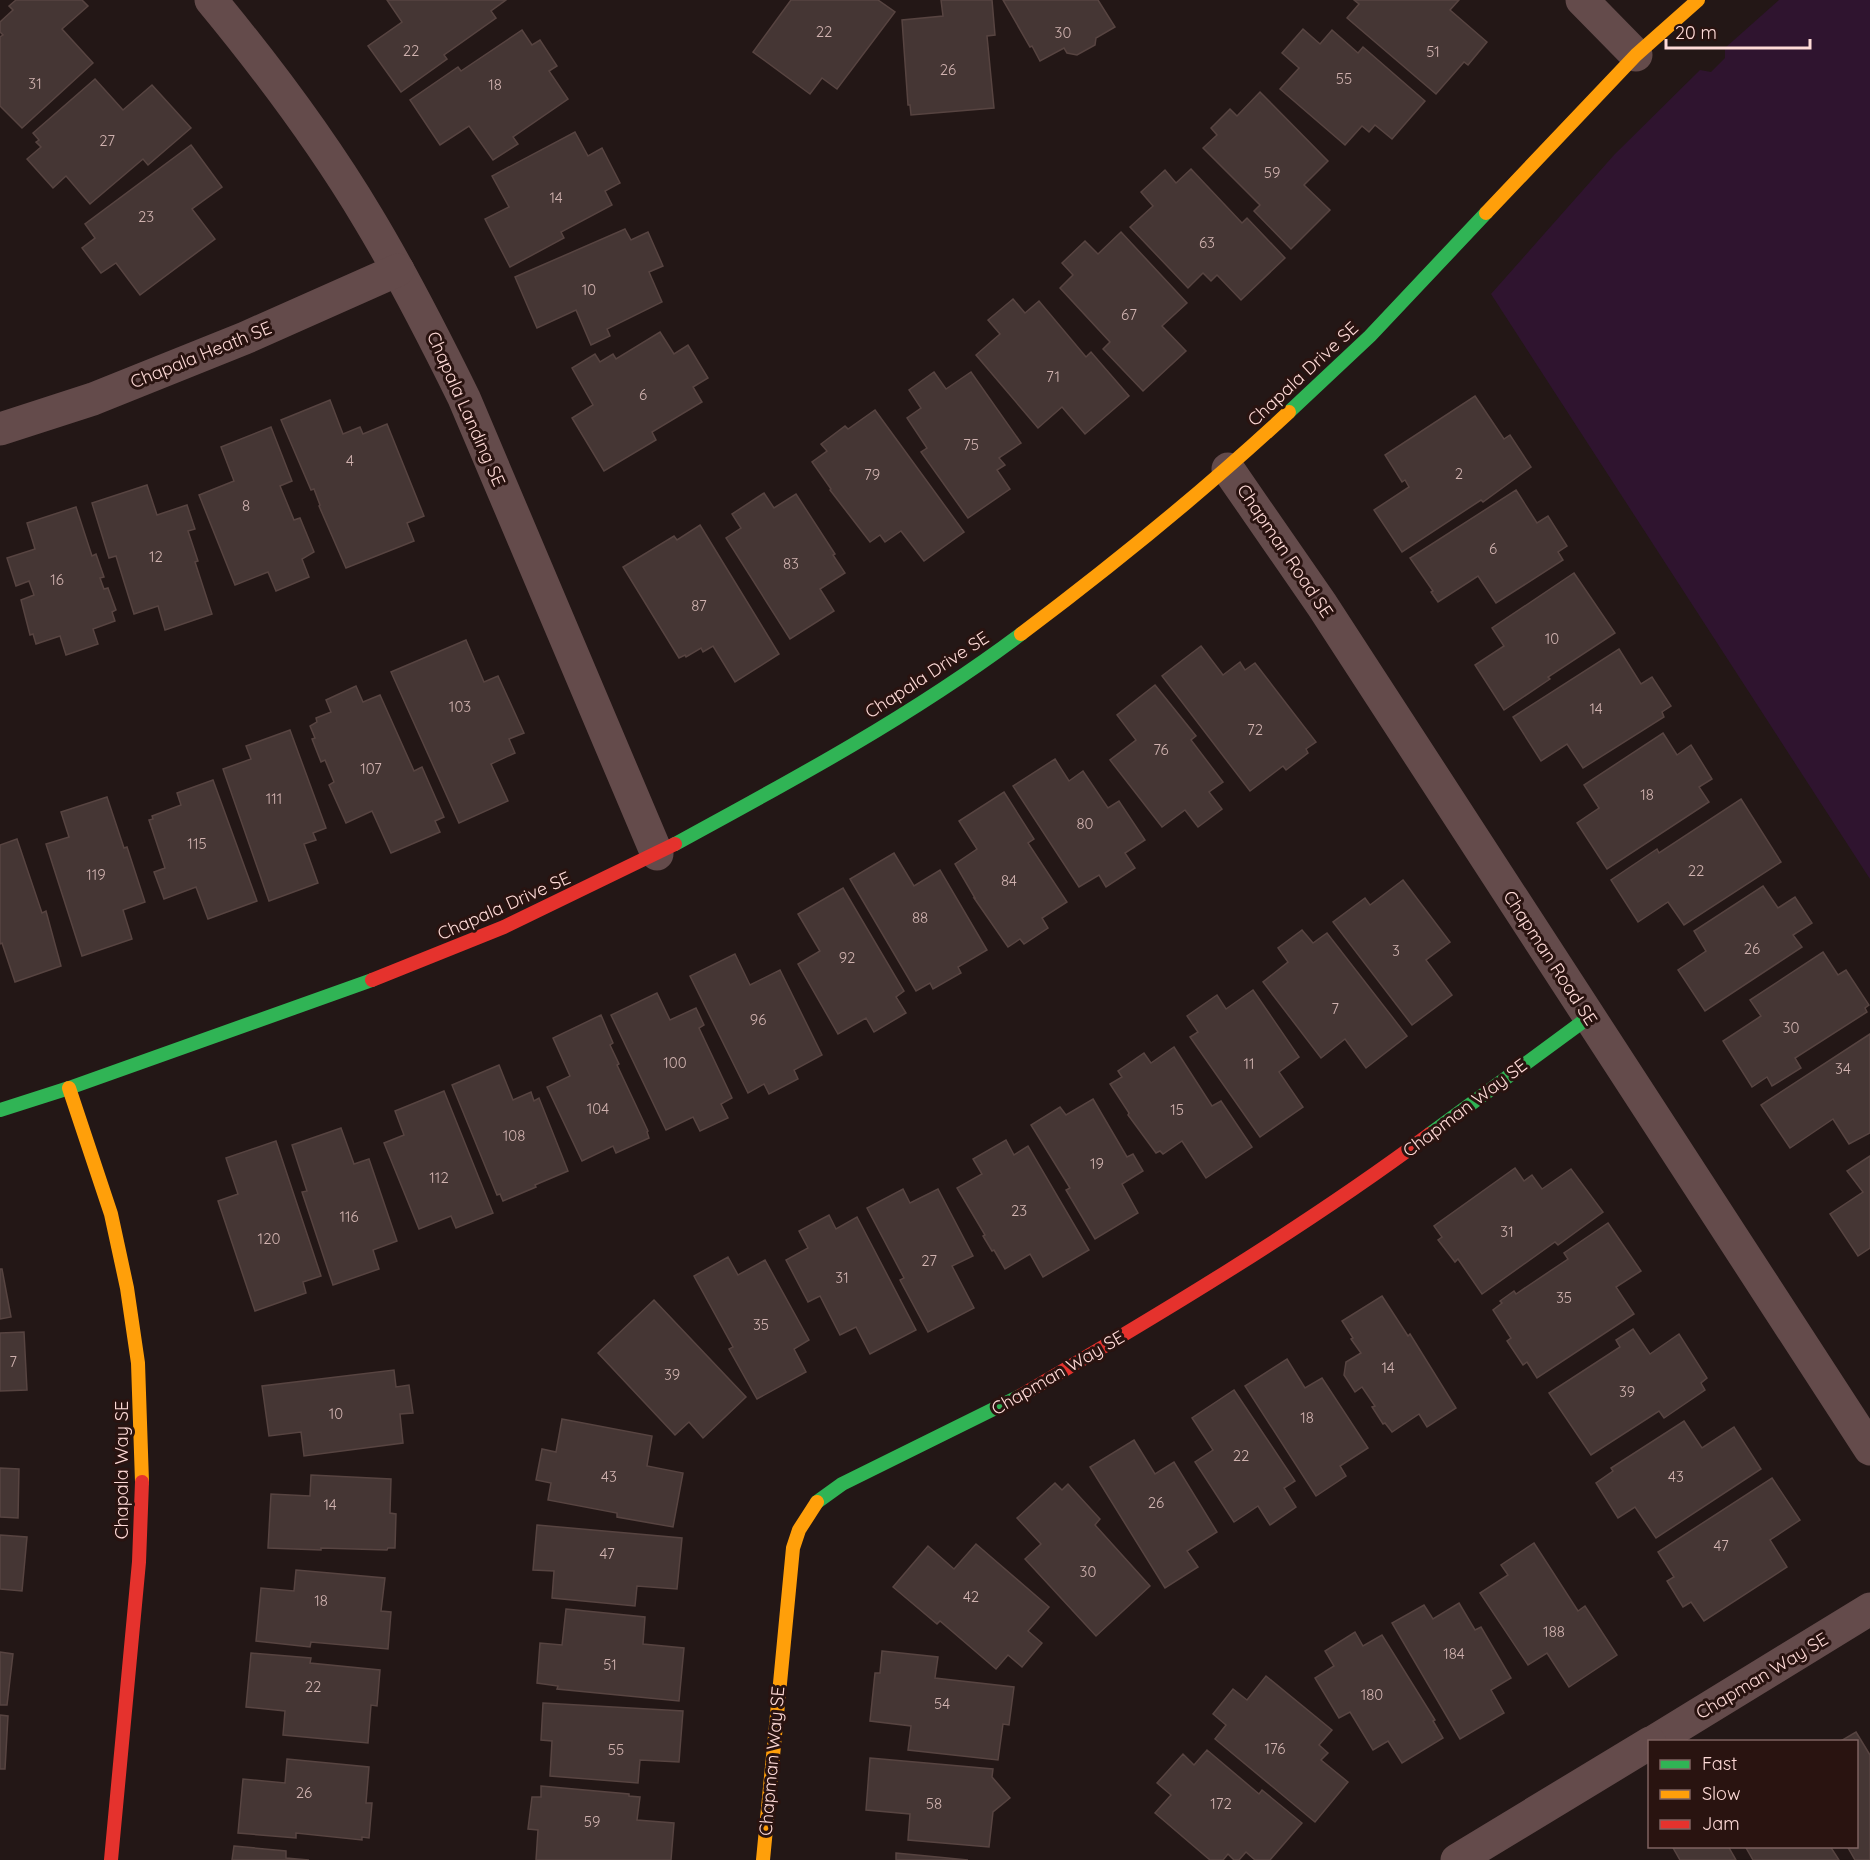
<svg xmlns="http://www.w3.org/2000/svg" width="1870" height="1860" font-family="Quicksand,sans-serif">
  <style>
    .green { fill: #2f142f }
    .building { fill: #453634; stroke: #574441; stroke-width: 1.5 }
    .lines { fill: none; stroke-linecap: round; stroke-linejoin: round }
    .street { stroke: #644b4b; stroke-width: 33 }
    .fast { stroke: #30b455; stroke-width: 14 }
    .slow { stroke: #ff9f0a; stroke-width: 14 }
    .jam { stroke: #e5322d; stroke-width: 14 }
    .labels { text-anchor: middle; stroke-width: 6; stroke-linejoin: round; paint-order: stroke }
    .number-label { font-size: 15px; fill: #d0b2af }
    .street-label { font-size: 18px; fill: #ffdbd8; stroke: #291310 }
  </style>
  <rect width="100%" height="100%" fill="#231716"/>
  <path class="green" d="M1779,0H1870V879L1491,294L1614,155L1700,70L1711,72L1725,58V48Z"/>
  <g class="building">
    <path d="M16,0H82L88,6L62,29L93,63L22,128L0,106V37L3,35L0,32V22L13,10L9,6Z"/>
    <path d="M387,0H506L491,11L496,18L444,55L447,59L401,92L368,46L402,22Z"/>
    <path d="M791,0H878L895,12L837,89L822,78L810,94L753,52Z"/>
    <path d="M941,0H992L995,35L987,36L994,108L911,115L910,105H908L902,20L943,16Z"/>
    <path d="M1003,0H1098L1115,27L1096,38L1095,45L1077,55L1067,53L1064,48L1040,61L1032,46L1030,47Z"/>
    <path d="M1354,0H1459L1450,10L1487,42L1468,65L1464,62L1436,94L1347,18L1359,4Z"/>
    <path d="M1303,29L1320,44L1332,30L1358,53L1363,47L1425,101L1392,139L1375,125L1369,132L1362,126L1345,145L1280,89L1299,68L1282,53Z"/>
    <path d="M522,30L532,45L540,40L557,66L549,71L568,99L513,137L518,144L493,160L469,126L440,145L410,100L458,67L461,71Z"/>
    <path d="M95,79L123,110L152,85L191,128L148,165L143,159L90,204L66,176L53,188L27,159L41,147L36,142L39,140L33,133Z"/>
    <path d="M1260,92L1328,161L1304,185L1330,210L1291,249L1254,211L1260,205L1203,148L1217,135L1211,128L1230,109L1237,116Z"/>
    <path d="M575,132L588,156L602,148L620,183L605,191L612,205L561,232L564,238L510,267L485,219L509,207L492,176Z"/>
    <path d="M191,145L222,187L192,209L215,239L140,295L116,263L101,273L82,248L95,238L85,224Z"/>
    <path d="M1191,169L1242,223L1247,218L1285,258L1241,300L1217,275L1211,281L1203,273L1188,288L1130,227L1153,206L1141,192L1165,170L1176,183Z"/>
    <path d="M625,229L631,240L648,232L663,266L649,272L662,302L607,329L610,336L591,345L576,310L537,328L515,277Z"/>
    <path d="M1121,232L1187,303L1162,326L1186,351L1143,391L1103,349L1110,342L1060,288L1073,275L1062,263L1085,241L1098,254Z"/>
    <path d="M1013,299L1025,313L1039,301L1086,357L1091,352L1129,396L1085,434L1062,407L1038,428L976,355L1000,334L988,320Z"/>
    <path d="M660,332L674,354L688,345L708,378L693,387L702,402L652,432L656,440L604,471L572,418L593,405L572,368L595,354L600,362L613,354L616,359Z"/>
    <path d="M934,372L946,389L971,372L1021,443L999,458L1005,465L997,470L1010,489L968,518L921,452L927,448L907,418L921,408L909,390Z"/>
    <path d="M1475,396L1504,439L1510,435L1531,467L1483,502L1481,500L1402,552L1374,510L1409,487L1405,480L1402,482L1385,455Z"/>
    <path d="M330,400L343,434L360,427L363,434L387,424L424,516L407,523L414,541L346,568L319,506L320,505L314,489L311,490L281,420Z"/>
    <path d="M875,410L964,532L924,561L901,531L885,542L880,535L870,542L830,490L831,489L812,462L827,451L821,444L845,426L848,429Z"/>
    <path d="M271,427L292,481L280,486L294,520L300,518L314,552L302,559L309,577L276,591L268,572L235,585L199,495L234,481L221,447Z"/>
    <path d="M147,485L157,515L187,505L195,529L188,531L198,561L195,562L212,614L165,630L158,606L134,614L116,556L109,558L92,503Z"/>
    <path d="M1516,490L1537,523L1548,516L1567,546L1558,552L1563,560L1496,603L1478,576L1438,602L1431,592L1433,591L1410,558Z"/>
    <path d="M764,493L774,508L796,494L835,554L833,555L845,573L820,589L834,611L790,639L726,538L741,528L732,514Z"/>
    <path d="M76,507L92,556L96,554L104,577L100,578L104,589L108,588L116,610L112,612L115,621L93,629L98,644L66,655L60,636L36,644L33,634L30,635L21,600L34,595L29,581L16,586L7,558L35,549L27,523Z"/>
    <path d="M700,525L779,654L735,682L713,646L703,652L701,648L686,657L685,655L679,658L623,567L674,536L677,540Z"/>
    <path d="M1574,573L1615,633L1548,677L1550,679L1504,710L1475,665L1504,646L1492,628Z"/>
    <path d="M466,640L484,682L498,676L524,733L509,739L515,753L491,764L508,801L459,823L391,672Z"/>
    <path d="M1201,646L1223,675L1240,662L1245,670L1255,663L1316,742L1306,749L1308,753L1286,770L1283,766L1250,791L1162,676Z"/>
    <path d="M1619,649L1641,684L1652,677L1671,706L1662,712L1664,717L1583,768L1567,744L1541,761L1513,717Z"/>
    <path d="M1155,685L1196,736L1191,740L1223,782L1209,792L1222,809L1198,827L1185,810L1162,827L1110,760L1136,740L1117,715Z"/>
    <path d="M356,686L363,702L380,695L414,771L422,767L444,817L435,821L440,832L391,853L372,811L346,823L329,785L334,782L325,760L321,762L312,739L315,738L310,726L317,722L316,718L331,712L326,700Z"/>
    <path d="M290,730L326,828L313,833L316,840L304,844L318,883L269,901L223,769L251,759L246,746Z"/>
    <path d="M1663,733L1677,755L1691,745L1712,779L1699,787L1709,802L1607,869L1577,823L1599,808L1584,785Z"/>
    <path d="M1055,759L1069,781L1083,771L1108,808L1119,801L1145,840L1125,853L1135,868L1106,887L1099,875L1079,887L1013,786Z"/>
    <path d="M213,780L257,901L208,919L196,887L164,899L154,872L165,868L149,820L153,819L152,816L181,805L177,793Z"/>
    <path d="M1004,792L1034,839L1028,843L1067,902L1042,918L1048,928L1024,944L1020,939L1008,947L974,898H975L955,864L977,849L959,821Z"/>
    <path d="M107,797L124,848L127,847L145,902L123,910L132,939L82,956L46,844L69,837L61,812Z"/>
    <path d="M1741,799L1781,862L1684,925L1668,902L1638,922L1611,880L1657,849L1659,853Z"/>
    <path d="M17,839L42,913L46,911L61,966L15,982L2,943L0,944V845Z"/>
    <path d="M894,853L914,886L940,870L987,950L958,967L961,973L933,989L930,983L916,991L850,879Z"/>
    <path d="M1403,880L1450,942L1426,960L1452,995L1412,1025L1333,922L1365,898L1370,905Z"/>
    <path d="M1763,886L1778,908L1795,897L1812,923L1793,935L1802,947L1705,1011L1678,970L1706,951L1694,931Z"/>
    <path d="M843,888L904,991L896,997L906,1013L874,1032L866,1018L838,1034L798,964L820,951L798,914Z"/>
    <path d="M1302,930L1313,943L1327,933L1407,1036L1366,1068L1345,1039L1321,1058L1263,982L1288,962L1278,948Z"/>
    <path d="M1823,952L1838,975L1846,970L1869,1005L1865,1008L1867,1012L1795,1058L1801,1068L1772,1086L1767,1077L1752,1087L1723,1041L1761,1016L1750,1000Z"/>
    <path d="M735,954L750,985L780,970L822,1055L794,1070L798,1079L769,1094L764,1084L748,1093L690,976Z"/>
    <path d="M1253,990L1299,1057L1279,1072L1303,1107L1260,1137L1190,1037L1198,1032L1187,1016L1217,995L1226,1009Z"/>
    <path d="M657,993L670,1020L696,1008L704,1025L699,1028L732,1098L721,1104L728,1118L700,1131L693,1117L666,1130L611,1015Z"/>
    <path d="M601,1015L613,1043L610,1045L619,1064L617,1065L648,1131L647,1132L649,1138L616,1153L613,1146L582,1161L547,1087L570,1076L553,1038Z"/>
    <path d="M1870,1034V1133L1849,1144L1833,1119L1790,1148L1761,1105Z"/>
    <path d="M1174,1047L1212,1106L1221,1101L1252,1147L1206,1178L1182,1141L1163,1154L1160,1151L1156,1153L1128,1115L1129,1113L1110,1084L1122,1077L1118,1071L1144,1053L1151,1063Z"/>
    <path d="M499,1065L513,1100L531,1092L534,1101L539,1098L568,1171L535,1185L536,1187L503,1201L500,1194L497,1195L452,1085Z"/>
    <path d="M444,1091L493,1213L456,1228L451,1216L419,1229L384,1143L404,1135L395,1111Z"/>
    <path d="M1093,1099L1127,1157L1133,1154L1143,1171L1122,1184L1138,1213L1095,1239L1066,1190L1070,1188L1031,1125L1060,1107L1066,1115Z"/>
    <path d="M341,1128L354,1164L369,1159L397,1241L373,1250L379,1269L333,1285L302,1192L307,1191L292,1145Z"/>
    <path d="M1006,1140L1014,1155L1028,1146L1089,1250L1043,1277L1030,1254L1005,1269L994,1250L992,1251L983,1236L985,1235L957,1188L982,1174L973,1159Z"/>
    <path d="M276,1141L321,1276L303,1282L306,1293L255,1311L218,1201L238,1194L226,1158Z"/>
    <path d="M1870,1156V1248L1858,1256L1830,1214L1863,1192L1847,1171Z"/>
    <path d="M1515,1168L1524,1181L1532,1175L1542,1189L1571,1169L1603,1212L1558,1245L1555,1242L1482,1294L1458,1259L1455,1262L1438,1240L1442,1237L1434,1226Z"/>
    <path d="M903,1189L910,1203L938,1189L973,1256L952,1266L974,1308L928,1332L900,1280L904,1278L867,1208Z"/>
    <path d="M829,1215L836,1229L857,1217L916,1330L870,1354L856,1327L840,1335L820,1296L808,1302L786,1260L808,1248L799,1231Z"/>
    <path d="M1608,1223L1641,1271L1616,1287L1634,1314L1537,1378L1527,1362L1523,1365L1507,1341L1511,1338L1493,1310L1502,1303L1500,1301L1514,1291L1516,1294L1568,1259L1564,1253Z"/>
    <path d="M728,1257L738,1275L765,1260L809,1340L794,1349L806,1372L757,1399L729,1349L733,1347L694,1276Z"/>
    <path d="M0,1269H2L11,1317L0,1319Z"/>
    <path d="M1382,1296L1408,1336L1410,1334L1456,1408L1427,1427L1419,1414L1392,1432L1385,1423L1383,1424L1372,1407L1375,1406L1362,1387L1355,1392L1344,1375L1346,1362L1361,1353L1351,1339L1353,1338L1342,1321Z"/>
    <path d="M654,1300L746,1397L703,1438L689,1422L675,1435L598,1353Z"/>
    <path d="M1633,1329L1650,1354L1679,1334L1707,1378L1701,1383L1705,1390L1664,1418L1659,1411L1591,1455L1549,1393L1620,1347L1616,1340Z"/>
    <path d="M24,1332L27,1390L0,1391V1333Z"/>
    <path d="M1287,1359L1305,1388L1322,1378L1368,1448L1340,1466L1346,1476L1316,1496L1245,1386Z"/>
    <path d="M394,1370L396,1387L409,1385L413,1413L400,1414L403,1443L304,1456L301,1432L269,1436L262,1386Z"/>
    <path d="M1234,1390L1295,1481L1284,1488L1296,1507L1270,1525L1258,1506L1234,1522L1195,1462L1213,1450L1192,1418Z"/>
    <path d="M562,1419L652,1436L647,1466L683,1473L673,1527L617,1517V1513L548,1500L551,1483L536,1480L542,1449L556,1452Z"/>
    <path d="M1684,1421L1702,1448L1734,1427L1761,1469L1656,1538L1635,1507L1618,1518L1596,1483L1613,1471L1611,1468Z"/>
    <path d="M1134,1440L1155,1474L1174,1462L1217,1532L1187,1551L1198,1567L1165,1588L1090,1467Z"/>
    <path d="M0,1468L19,1469L18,1518L0,1517Z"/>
    <path d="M311,1475L391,1479L390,1513L396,1514L395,1548H388L387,1550L321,1548V1550L268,1548L271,1494L310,1496Z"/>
    <path d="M1772,1478L1800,1520L1770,1540L1787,1567L1704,1621L1691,1602L1683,1607L1667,1581L1674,1577L1658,1552Z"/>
    <path d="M1055,1483L1062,1490L1068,1484L1100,1519L1095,1525L1150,1586L1096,1636L1025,1559L1041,1544L1017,1518Z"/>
    <path d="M537,1525L682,1538L677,1589L637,1586L635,1606L552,1598L554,1571L533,1570Z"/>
    <path d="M0,1535L27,1537L22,1591L0,1589Z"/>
    <path d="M1534,1543L1578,1611L1585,1606L1617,1655L1569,1687L1547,1653L1528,1665L1480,1593L1508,1575L1501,1565Z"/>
    <path d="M976,1544L1049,1607L1028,1631L1042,1643L1022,1667L1008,1655L996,1669L940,1621L937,1624L893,1587L928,1546L954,1569Z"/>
    <path d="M296,1570L385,1578L381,1611L391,1612L388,1649L311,1642L310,1647L256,1641L261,1588L294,1591Z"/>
    <path d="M1459,1603L1475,1630L1481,1627L1511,1678L1491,1690L1504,1713L1460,1739L1392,1623L1424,1605L1433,1619Z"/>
    <path d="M566,1609L645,1617L643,1644L684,1648L679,1701L557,1689L558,1686L537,1683L540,1643L562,1645Z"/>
    <path d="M1355,1632L1363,1646L1382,1635L1435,1720L1433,1721L1443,1738L1402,1763L1388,1741L1373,1750L1350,1712L1339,1718L1315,1678L1334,1666L1325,1651Z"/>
    <path d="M882,1651L938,1657L935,1678L1014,1687L1009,1725L1003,1724L998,1760L908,1750L911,1726L870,1721L875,1673H880Z"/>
    <path d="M0,1652L13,1654L7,1705H0Z"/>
    <path d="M251,1653L311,1658L310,1663L380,1670L377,1706L371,1705L368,1743L283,1735L285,1711L246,1707Z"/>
    <path d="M1266,1676L1332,1730L1319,1745L1328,1753L1321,1760L1348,1782L1315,1822L1215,1739L1226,1725L1213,1714L1233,1689L1247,1700Z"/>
    <path d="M543,1703L683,1711L679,1762L640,1760L638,1783L550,1776L552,1741L541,1740Z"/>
    <path d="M0,1715L8,1716L5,1769H0Z"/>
    <path d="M1856,1732L1870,1755V1860H1855L1847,1846H1856V1742H1839Z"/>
    <path d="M1207,1750L1259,1794L1262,1790L1302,1823L1270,1860H1255L1246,1852L1239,1860H1234L1228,1854L1223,1860H1210L1155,1813L1171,1795L1157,1783L1183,1754L1194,1765Z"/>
    <path d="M870,1758L993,1769L992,1777L1010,1798L993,1812L989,1847L908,1840L910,1814L866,1810Z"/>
    <path d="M287,1759L369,1767L366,1803H372L369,1838L362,1837V1840L296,1833V1838L238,1833L243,1779L285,1783Z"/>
    <path d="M541,1786L629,1794V1796L640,1797L637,1820L674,1823L671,1860H536L538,1830L528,1829L532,1797H541Z"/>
    <path d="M234,1846L286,1851V1858L309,1860H232Z"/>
    <path d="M1672,1846H1728L1736,1860H1680Z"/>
    <path d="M1745,1846H1830L1839,1860H1753Z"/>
    <path d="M896,1853L968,1860H896Z"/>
  </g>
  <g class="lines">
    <g class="street">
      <path d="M211,0C268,69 322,141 368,218C403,276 434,337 464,398L657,854"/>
      <path d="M1582,0L1636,55"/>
      <path d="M0,429L93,399L245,338L398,270"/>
      <path d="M1228,469L1322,605L1870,1449"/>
      <path d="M1653,1742L1870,1609"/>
      <path d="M1457,1860L1650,1743"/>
    </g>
    <g class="fast">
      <path d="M1289,412L1370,336L1486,213"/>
      <path d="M675,844C793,780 913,715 1021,634"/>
      <path d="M0,1110L69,1088L372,980"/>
      <path d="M1430,1134L1589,1017"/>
      <path d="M817,1502L842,1484L1020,1396"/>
    </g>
    <g class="slow">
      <path d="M1486,213L1636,55L1698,0"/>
      <path d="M1021,634C1114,564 1204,491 1289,412"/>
      <path d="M69,1088L111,1214L127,1288L138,1363L142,1482"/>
      <path d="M763,1860L793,1548L799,1530L817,1502"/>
    </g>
    <g class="jam">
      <path d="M372,980L504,927L675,844"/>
      <path d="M1020,1396C1160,1314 1299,1231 1430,1134"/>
      <path d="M111,1860L139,1562L142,1482"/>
    </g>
  </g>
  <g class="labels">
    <g class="number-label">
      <text x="824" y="37">22</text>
      <text x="1063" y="38">30</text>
      <text x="411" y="56">22</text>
      <text x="1433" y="57">51</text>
      <text x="948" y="75">26</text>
      <text x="1344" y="84">55</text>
      <text x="35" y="89">31</text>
      <text x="495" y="90">18</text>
      <text x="107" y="146">27</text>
      <text x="1272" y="178">59</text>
      <text x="556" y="203">14</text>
      <text x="146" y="222">23</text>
      <text x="1207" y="248">63</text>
      <text x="589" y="295">10</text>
      <text x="1129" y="320">67</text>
      <text x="1053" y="382">71</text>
      <text x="643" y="400">6</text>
      <text x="971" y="450">75</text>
      <text x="350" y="466">4</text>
      <text x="1459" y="479">2</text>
      <text x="872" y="480">79</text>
      <text x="246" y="511">8</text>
      <text x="1493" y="554">6</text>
      <text x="156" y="562">12</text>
      <text x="791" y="569">83</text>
      <text x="57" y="585">16</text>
      <text x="699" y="611">87</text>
      <text x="1552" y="644">10</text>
      <text x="460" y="712">103</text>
      <text x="1596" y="714">14</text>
      <text x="1255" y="735">72</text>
      <text x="1161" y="755">76</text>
      <text x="371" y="774">107</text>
      <text x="1647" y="800">18</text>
      <text x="274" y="804">111</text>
      <text x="1085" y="829">80</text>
      <text x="197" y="849">115</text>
      <text x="1696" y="876">22</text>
      <text x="96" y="880">119</text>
      <text x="1009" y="886">84</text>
      <text x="920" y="923">88</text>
      <text x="1752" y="954">26</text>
      <text x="1396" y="956">3</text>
      <text x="847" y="963">92</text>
      <text x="1335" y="1014">7</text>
      <text x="758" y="1025">96</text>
      <text x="1791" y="1033">30</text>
      <text x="675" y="1068">100</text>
      <text x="1249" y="1069">11</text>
      <text x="1843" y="1074">34</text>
      <text x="598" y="1114">104</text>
      <text x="1177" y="1115">15</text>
      <text x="514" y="1141">108</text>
      <text x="1097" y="1169">19</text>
      <text x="439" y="1183">112</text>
      <text x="1019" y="1216">23</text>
      <text x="349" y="1222">116</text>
      <text x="1507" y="1237">31</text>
      <text x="269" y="1244">120</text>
      <text x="929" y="1266">27</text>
      <text x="842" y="1283">31</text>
      <text x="1564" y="1303">35</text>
      <text x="761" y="1330">35</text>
      <text x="13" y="1367">7</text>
      <text x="1388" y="1373">14</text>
      <text x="672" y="1380">39</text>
      <text x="1627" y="1397">39</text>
      <text x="336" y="1419">10</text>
      <text x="1307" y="1423">18</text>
      <text x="1241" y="1461">22</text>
      <text x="609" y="1482">43</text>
      <text x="1676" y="1482">43</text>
      <text x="1156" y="1508">26</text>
      <text x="330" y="1510">14</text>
      <text x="1721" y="1551">47</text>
      <text x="607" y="1559">47</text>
      <text x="1088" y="1577">30</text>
      <text x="971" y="1602">42</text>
      <text x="321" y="1606">18</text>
      <text x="1554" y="1637">188</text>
      <text x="1454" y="1659">184</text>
      <text x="610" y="1670">51</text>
      <text x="313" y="1692">22</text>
      <text x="1372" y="1700">180</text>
      <text x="942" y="1709">54</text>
      <text x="1275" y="1754">176</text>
      <text x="616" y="1755">55</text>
      <text x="304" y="1798">26</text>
      <text x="934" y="1809">58</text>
      <text x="1221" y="1809">172</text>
      <text x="592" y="1827">59</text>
    </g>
    <g class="street-label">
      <text transform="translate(201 355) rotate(-22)" y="6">Chapala Heath SE</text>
      <text transform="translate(1303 374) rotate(-43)" y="6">Chapala Drive SE</text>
      <text transform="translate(466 409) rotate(66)" y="6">Chapala Landing SE</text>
      <text transform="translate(1285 551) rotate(56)" y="6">Chapman Road SE</text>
      <text transform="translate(927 675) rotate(-33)" y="6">Chapala Drive SE</text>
      <text transform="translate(504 906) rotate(-24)" y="6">Chapala Drive SE</text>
      <text transform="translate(1550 958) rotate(57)" y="6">Chapman Road SE</text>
      <text transform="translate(1465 1108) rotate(-37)" y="6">Chapman Way SE</text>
      <text transform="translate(1058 1373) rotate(-30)" y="6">Chapman Way SE</text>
      <text transform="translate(122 1470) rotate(-90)" y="6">Chapala Way SE</text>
      <text transform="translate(1762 1676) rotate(-31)" y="6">Chapman Way SE</text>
      <text transform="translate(772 1761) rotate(-85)" y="6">Chapman Way SE</text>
    </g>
  </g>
  <rect x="1648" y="1740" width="210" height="108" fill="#291310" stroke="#7f6360" stroke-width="1.5"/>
  <rect x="1660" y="1760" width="30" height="9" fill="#30b455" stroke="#7f6360" stroke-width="1.5"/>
  <text x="1702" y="1770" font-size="18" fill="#ffdbd8">Fast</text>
  <rect x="1660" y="1790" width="30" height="9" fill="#ff9f0a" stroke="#7f6360" stroke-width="1.5"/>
  <text x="1702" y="1800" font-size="18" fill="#ffdbd8">Slow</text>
  <rect x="1660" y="1820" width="30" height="9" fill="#e5322d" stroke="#7f6360" stroke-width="1.5"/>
  <text x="1702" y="1830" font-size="18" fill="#ffdbd8">Jam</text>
  <path d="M1666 39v9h144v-9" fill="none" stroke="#ffdbd8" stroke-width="3"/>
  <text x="1675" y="39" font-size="18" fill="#ffdbd8" stroke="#291310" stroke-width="4.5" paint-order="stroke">20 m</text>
</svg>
